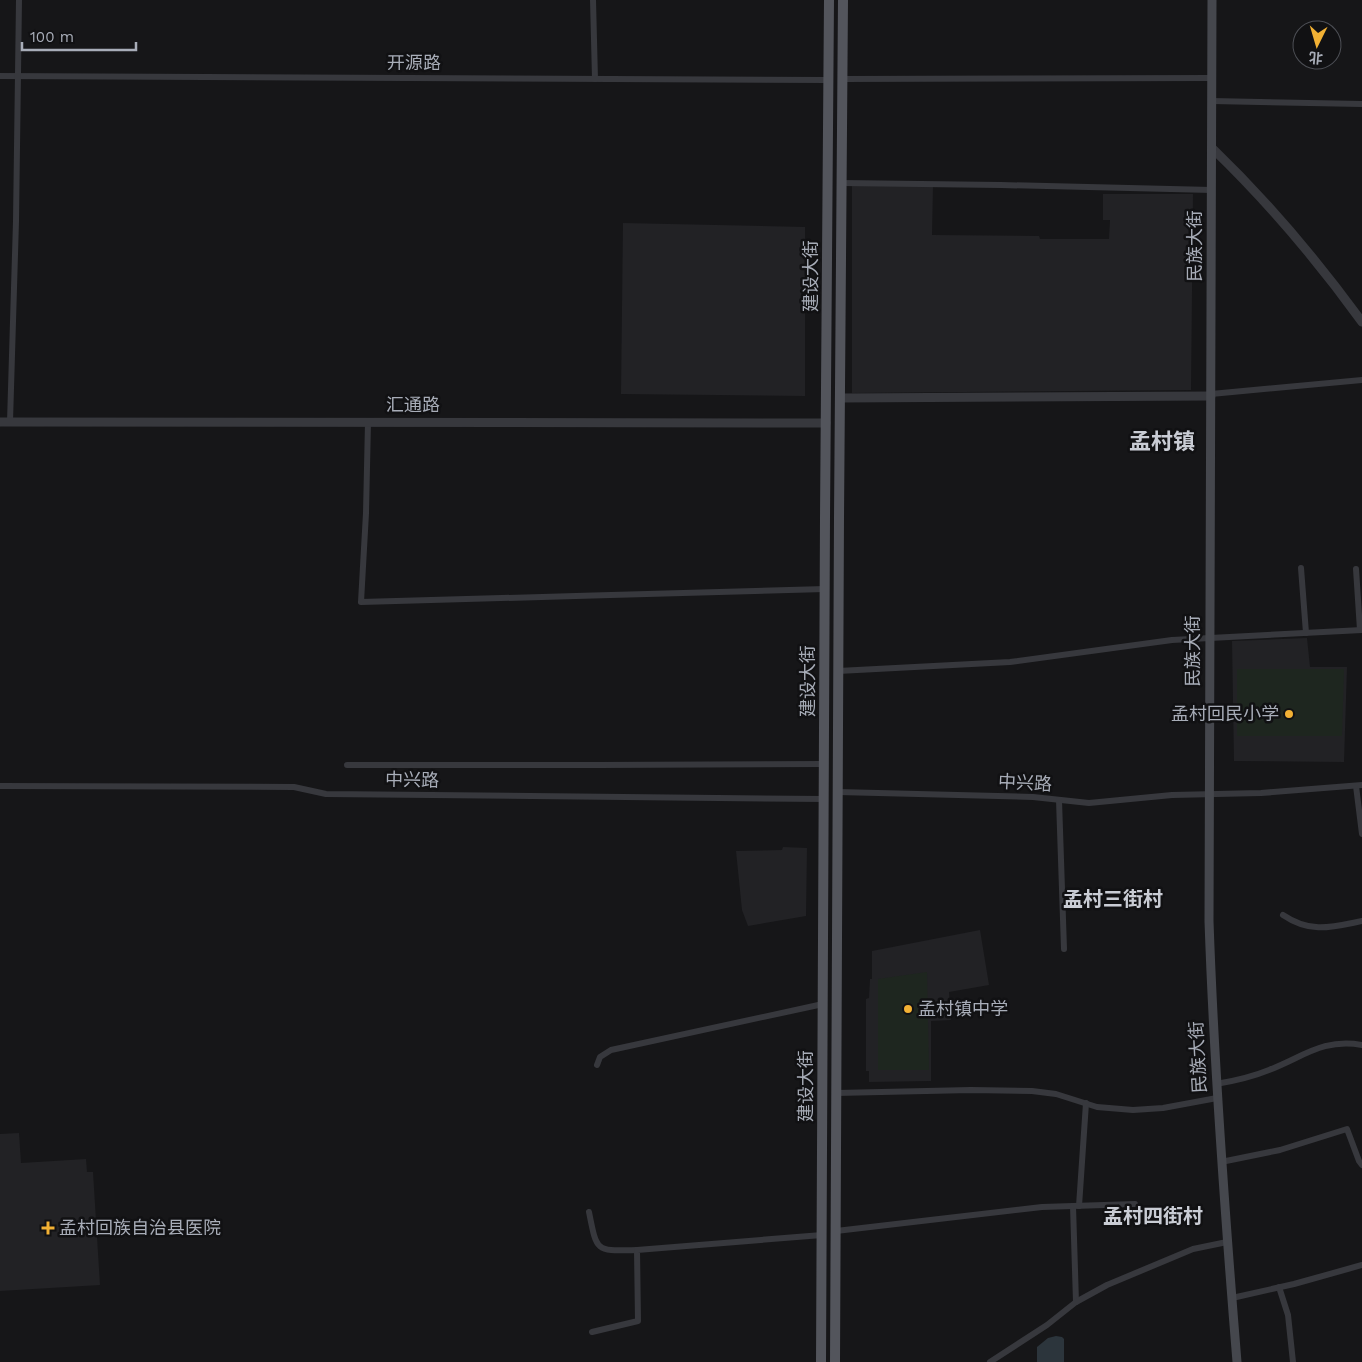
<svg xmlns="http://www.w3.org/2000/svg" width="1362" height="1362" font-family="'Work Sans','Noto Sans SC',sans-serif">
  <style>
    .built { fill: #222225 }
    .green { fill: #1e261f }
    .water { fill: #2c353c }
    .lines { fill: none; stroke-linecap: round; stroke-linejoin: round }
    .minor { stroke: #37383d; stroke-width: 6 }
    .tertiary { stroke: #37383d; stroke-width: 9 }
    .secondary { stroke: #45474d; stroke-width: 9 }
    .primary { stroke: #53555c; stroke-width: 10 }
    .poi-dot { fill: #f2b134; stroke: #111113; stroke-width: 2 }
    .labels { text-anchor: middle; stroke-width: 5; stroke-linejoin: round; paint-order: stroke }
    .street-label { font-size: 18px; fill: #a8adb8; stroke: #111113 }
    .poi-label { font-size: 18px; fill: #a8adb8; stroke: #111113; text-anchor: start }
    .quarter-label { font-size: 20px; font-weight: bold; fill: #c9ccd4; stroke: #111113 }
    .district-label { font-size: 22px; font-weight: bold; fill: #c9ccd4; stroke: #111113 }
  </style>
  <rect width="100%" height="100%" fill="#161618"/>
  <g class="built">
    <path d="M852,186H933L932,235L1039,236L1040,239H1109L1110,220H1103V194H1193L1191,390L852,393Z"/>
    <path d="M623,223L805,227V396L621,394Z"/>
    <path d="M1307,638L1310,667H1347L1344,762L1234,761L1232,641Z"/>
    <path d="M783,847L807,848L806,916L748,926L742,910L736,851L782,850Z"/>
    <path d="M980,930L989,985L949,992L951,1020L931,1021V1081L869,1082V1071H866V999L869,998L870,979H872V951Z"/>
    <path d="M19,1133L21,1163L86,1159L87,1172H93L100,1285L0,1291V1134Z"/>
  </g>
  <g class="green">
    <path d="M1237,669H1344L1342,736H1237Z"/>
    <path d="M927,972L929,1070H878V979Z"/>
  </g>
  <path class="water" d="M1056,1336L1062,1337L1064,1339V1362H1037V1347L1048,1338Z"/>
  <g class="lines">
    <g class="minor">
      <path d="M593,0L595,79"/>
      <path d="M0,76L828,80"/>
      <path d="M842,79L1212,78"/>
      <path d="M1212,101L1362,104"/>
      <path d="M841,183L1001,185L1212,190"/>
      <path d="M1211,394L1362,380"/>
      <path d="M10,422L16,221L19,0"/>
      <path d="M368,422L366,513L361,602C516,599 670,592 825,589"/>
      <path d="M1301,568L1306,633"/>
      <path d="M1356,569L1360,630"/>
      <path d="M838,671L1010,662L1172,640L1362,630"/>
      <path d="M347,765H598L824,764"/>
      <path d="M0,786L294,787L326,794L824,799"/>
      <path d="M1356,786L1362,834"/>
      <path d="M838,792L1033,797L1089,803L1172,795L1261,793L1362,785"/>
      <path d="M1059,800L1064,949"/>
      <path d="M1283,915C1311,934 1332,927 1362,921"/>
      <path d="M597,1065L600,1057L611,1050L823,1004"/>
      <path d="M1216,1084C1234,1081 1252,1077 1269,1070C1303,1057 1323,1038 1362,1045"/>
      <path d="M836,1093L971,1090L1032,1091L1056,1094L1097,1107L1133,1110L1163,1108L1217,1098"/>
      <path d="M1221,1162L1280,1150L1347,1129L1359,1161L1362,1165"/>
      <path d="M1073,1206L1076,1302"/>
      <path d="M1079,1206L1086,1103"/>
      <path d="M589,1212C597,1253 596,1251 637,1250"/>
      <path d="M836,1231L1042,1207L1135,1204"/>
      <path d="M1279,1287L1288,1315L1293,1362"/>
      <path d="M1232,1298L1294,1284L1362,1265"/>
      <path d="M592,1332L638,1321L637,1250L822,1235"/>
      <path d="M990,1362L1047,1325L1076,1302L1107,1285L1193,1249L1227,1242"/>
    </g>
    <g class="tertiary">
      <path d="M1212,148C1267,201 1317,260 1362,322"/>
      <path d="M840,398L1211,396"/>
      <path d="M0,422L826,423"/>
    </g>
    <path class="secondary" d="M1212,0L1209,921C1214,1069 1225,1215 1237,1362"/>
    <g class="primary">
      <path d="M821,1362L825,518L829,0"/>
      <path d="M835,1362L839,518L843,0"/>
    </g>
  </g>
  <g class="poi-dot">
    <circle cx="1289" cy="714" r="5"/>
    <circle cx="908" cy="1009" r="5"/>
    <path d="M45.5 1220.5h5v5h5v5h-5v5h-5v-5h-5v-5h5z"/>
  </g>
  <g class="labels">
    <g class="street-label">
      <text x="414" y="69">开源路</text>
      <text transform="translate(1195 246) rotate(-90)" y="6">民族大街</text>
      <text transform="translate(811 276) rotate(-90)" y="6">建设大街</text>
      <text x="413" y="411">汇通路</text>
      <text transform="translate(1193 651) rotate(-90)" y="6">民族大街</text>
      <text transform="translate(808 681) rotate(-90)" y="6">建设大街</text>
      <text transform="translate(412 780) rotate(1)" y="6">中兴路</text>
      <text transform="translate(1025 783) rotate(3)" y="6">中兴路</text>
      <text transform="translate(1198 1057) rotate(-93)" y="6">民族大街</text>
      <text transform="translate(806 1086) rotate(-90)" y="6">建设大街</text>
    </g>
    <g class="poi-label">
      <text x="1279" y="720" text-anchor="end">孟村回民小学</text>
      <text x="918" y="1015">孟村镇中学</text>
      <text x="59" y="1234">孟村回族自治县医院</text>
    </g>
    <g class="quarter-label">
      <text x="1113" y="906">孟村三街村</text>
      <text x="1153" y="1223">孟村四街村</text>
    </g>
    <g class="district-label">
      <text x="1162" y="449">孟村镇</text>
    </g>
  </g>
  <g transform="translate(1317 45) rotate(185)"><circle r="24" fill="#111113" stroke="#4d4f55"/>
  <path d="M0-4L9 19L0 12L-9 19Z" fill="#f2b134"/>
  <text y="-8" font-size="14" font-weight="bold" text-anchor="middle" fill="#a8adb8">北</text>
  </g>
  <path d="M22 42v8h114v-8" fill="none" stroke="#a8adb8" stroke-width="2.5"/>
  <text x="30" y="42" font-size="15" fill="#a8adb8" stroke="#111113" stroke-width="4" paint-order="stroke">100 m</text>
</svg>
